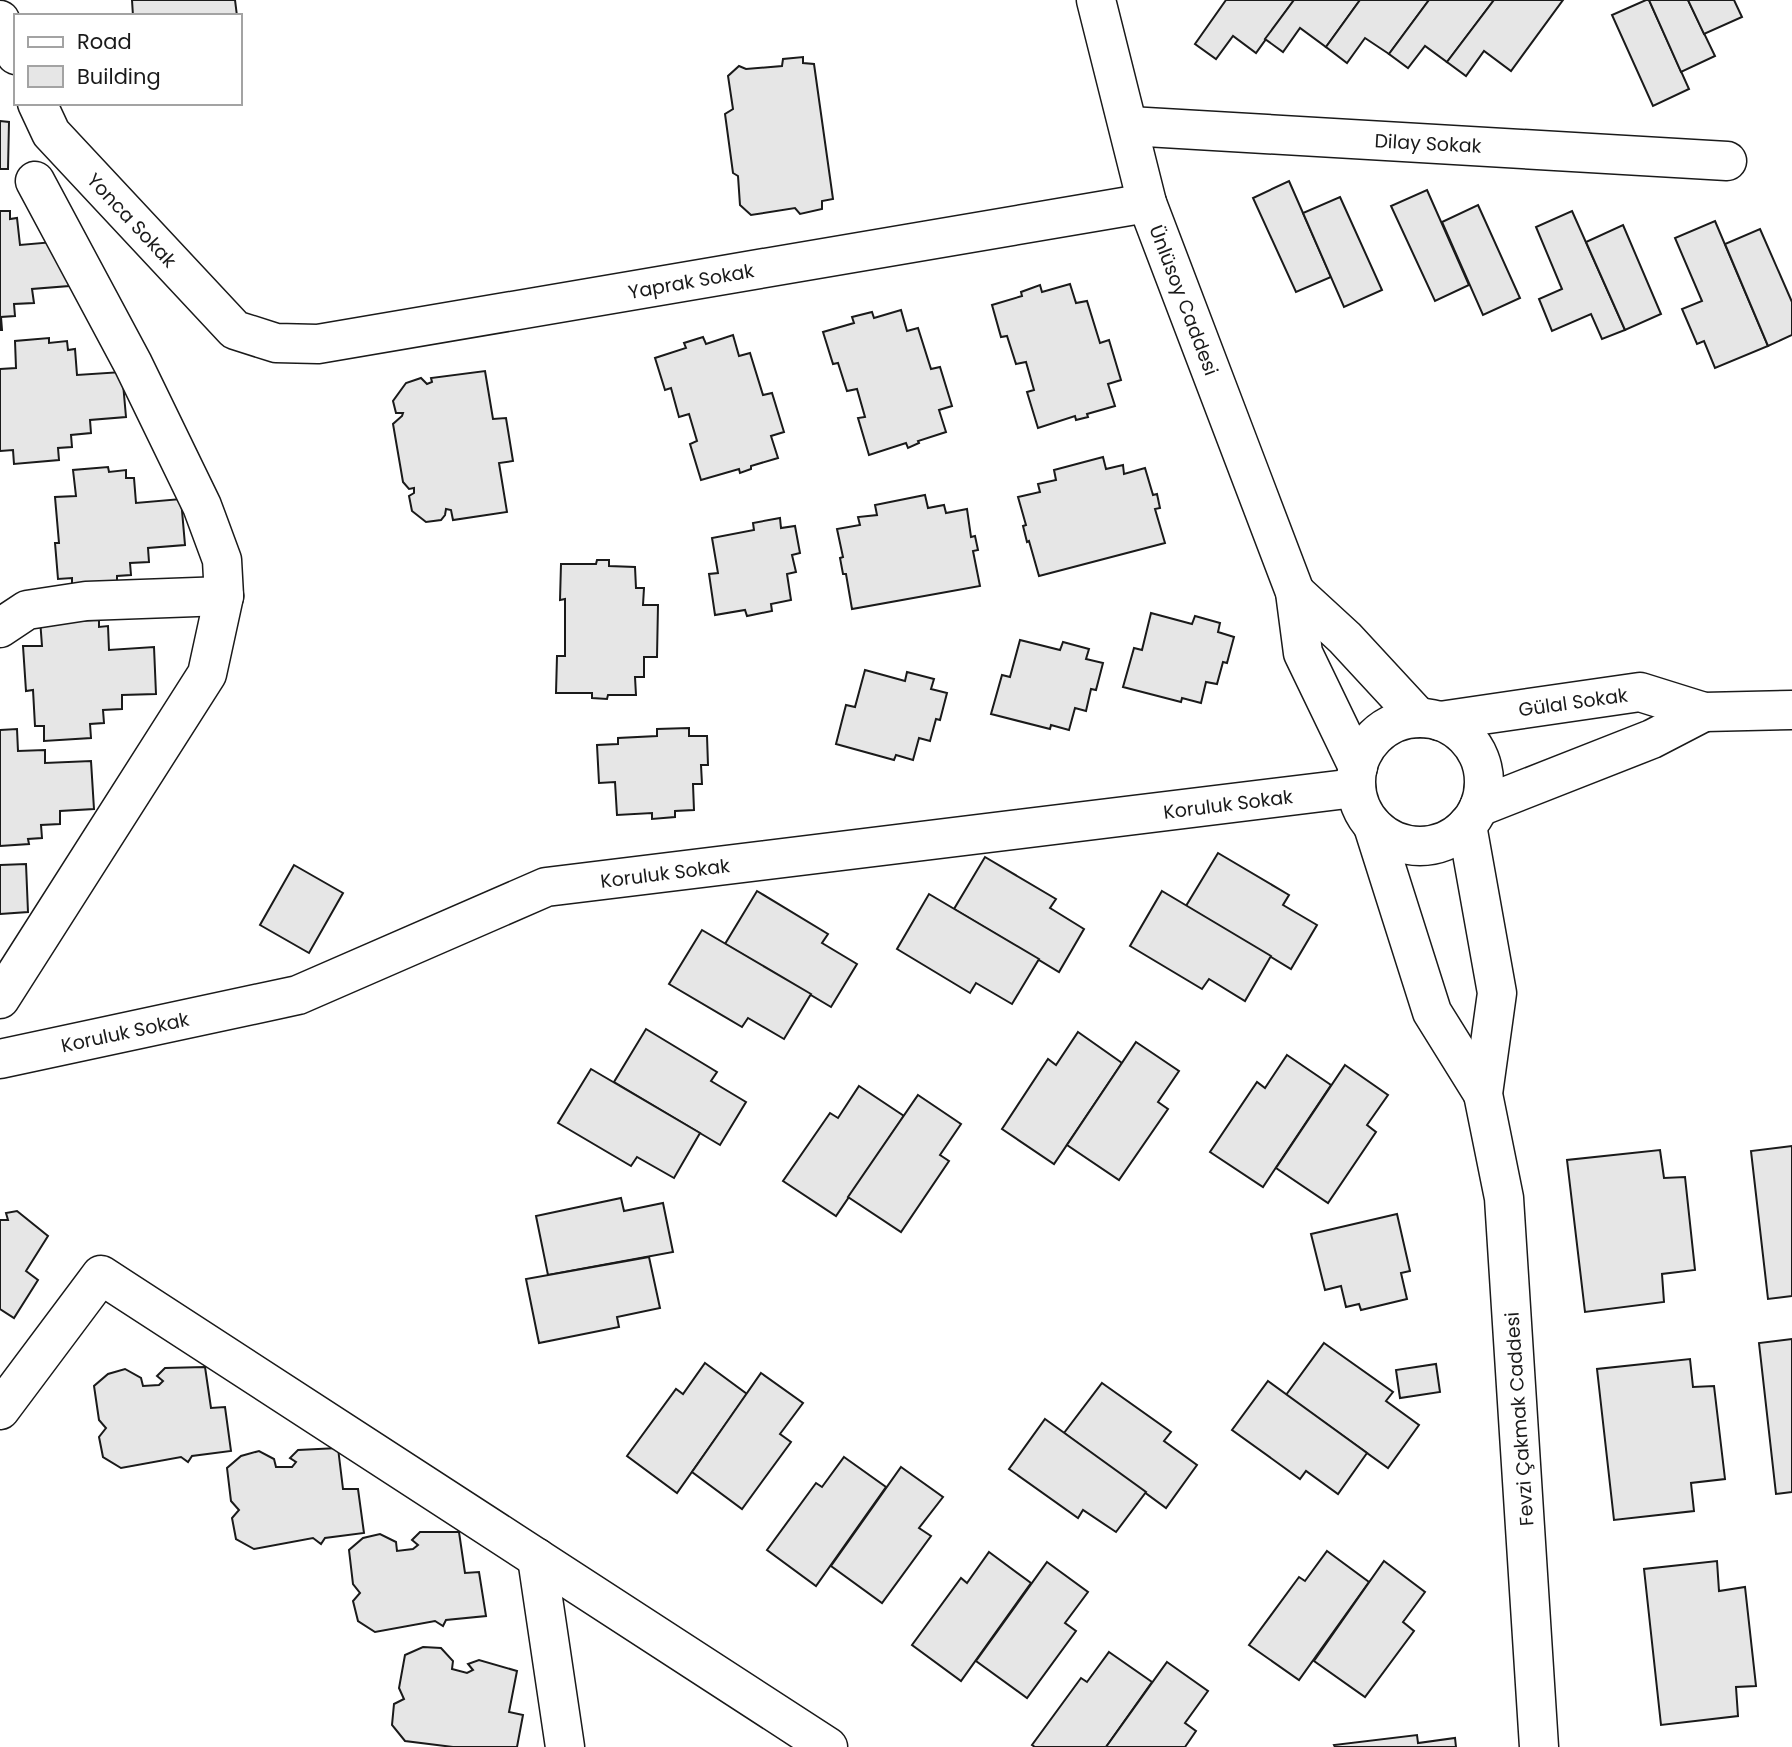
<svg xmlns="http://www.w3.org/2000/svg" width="1792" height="1747" font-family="Poppins,sans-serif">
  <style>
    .building { fill: #e6e6e6; stroke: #1a1a1a; stroke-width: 2 }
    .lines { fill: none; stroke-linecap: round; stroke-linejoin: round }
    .minor-casing { stroke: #1a1a1a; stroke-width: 41 }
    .tertiary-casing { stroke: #1a1a1a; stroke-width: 41 }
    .minor { stroke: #fff; stroke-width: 38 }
    .tertiary { stroke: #fff; stroke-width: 38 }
    .labels { text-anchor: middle; stroke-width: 5; stroke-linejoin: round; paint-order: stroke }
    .street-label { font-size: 19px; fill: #1a1a1a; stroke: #fff }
  </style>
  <rect width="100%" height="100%" fill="#fff"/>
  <g class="building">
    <path d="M132,0H235L237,16H133Z"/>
    <path d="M1226,0H1294L1256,53L1233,36L1216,59L1195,44Z"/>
    <path d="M1294,0H1360L1326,47L1300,28L1283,52L1265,39Z"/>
    <path d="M1360,0H1429L1389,54L1365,38L1347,63L1326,47Z"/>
    <path d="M1429,0H1494L1447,62L1425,46L1408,68L1389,54Z"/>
    <path d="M1494,0H1563L1511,71L1484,51L1466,76L1447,62Z"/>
    <path d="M1646,0H1649L1689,89L1653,106L1612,15Z"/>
    <path d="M1649,0H1688L1715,56L1681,72Z"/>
    <path d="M1688,0H1734L1742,17L1704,34Z"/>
    <path d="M803,57V63L814,64L833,199L822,201V209L800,214L795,208L751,215L740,205L738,176L733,173L725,114L733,109L728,76L739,66L746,69L782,66L783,59Z"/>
    <path d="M0,121L9,122L8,169H0Z"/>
    <path d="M1289,181L1331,277L1296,292L1253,198Z"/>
    <path d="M1427,190L1469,285L1435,301L1391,206Z"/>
    <path d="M1340,197L1382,290L1344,307L1303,213Z"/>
    <path d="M1478,205L1520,298L1483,315L1442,222Z"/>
    <path d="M0,211H10V219L17,218L20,245L65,241L69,286L32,289L34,303L14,304L15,316L1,317L2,330H0Z"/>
    <path d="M1572,211L1625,330L1602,339L1591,314L1552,331L1539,299L1562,289L1536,227Z"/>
    <path d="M1715,221L1768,346L1715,368L1704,341L1697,344L1682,309L1702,301L1675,238Z"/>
    <path d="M1623,225L1661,314L1625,330L1586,242Z"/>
    <path d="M1760,229L1792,302V335L1768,346L1725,244Z"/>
    <path d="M1070,284L1076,303L1087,301L1100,343L1109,340L1121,380L1108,384L1115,406L1087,414L1088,417L1076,420L1075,416L1038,428L1027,392L1034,390L1026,362L1016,364L1007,336L1001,337L992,305L1022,296L1021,292L1040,285L1042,292Z"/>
    <path d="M901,310L907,331L918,328L931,369L940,367L952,406L939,410L946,432L918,441L919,443L908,448L906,443L869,455L858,418L865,417L857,389L847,391L838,363L833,364L823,332L854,323L852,317L872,312L874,318Z"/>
    <path d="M733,335L739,356L750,353L763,395L772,393L784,432L771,436L778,458L751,466V469L740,473L739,469L701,480L690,444L697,441L689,414L679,417L671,388L665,390L655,358L686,348L684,343L703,337L706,344Z"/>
    <path d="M49,338V343L67,341L68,350L75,349L77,375L122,372L126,417L90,420L91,433L71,435L72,447L58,448L59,460L14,464L13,450L0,451V369L16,368L15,341Z"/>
    <path d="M485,371L493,419L506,418L513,461L499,463L507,512L453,520L451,510L446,509L445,515L441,520L426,522L412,511L409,496L414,493V488L409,489L403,482L393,424L402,416L403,413H396L393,401L406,383L421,378L427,384L432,382L431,378Z"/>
    <path d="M1103,457L1106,469L1123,465L1124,474L1145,468L1153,495L1157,494L1160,508L1155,509L1165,543L1039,576L1029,541L1027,542L1023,526L1026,525L1018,497L1040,492L1038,484L1056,480L1054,470Z"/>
    <path d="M108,467L109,472L126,470V478H134L136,503L181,499L185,545L148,548L149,562L130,563L131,575L117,576V589L72,593V578L58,579L55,543H59L55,497L76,496L73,470Z"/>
    <path d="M925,495L928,508L944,505L946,513L967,509L971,537L975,536L978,550L973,551L980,586L852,609L846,574H843L840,558L843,557L837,529L860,525L858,517L877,515L875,505Z"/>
    <path d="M780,518L781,528L795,526L800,553L792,555L796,572L787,574L791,600L771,604L772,611L747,616L745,610L715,615L709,574L718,573L712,538L754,530L753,523Z"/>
    <path d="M597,560H609V566L635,567L636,588H644L643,605H658L657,657H644V677H635L636,695H608L607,699L592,698V693H556L557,656H565V599L560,600L561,564H596Z"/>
    <path d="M1151,613L1192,624L1195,616L1220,623L1218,632L1234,637L1227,663L1223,662L1217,684L1206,682L1201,703L1182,698L1181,702L1123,687L1134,648L1142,650Z"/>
    <path d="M40,619L77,621L99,620V627L108,626L109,650L154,647L156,694L122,695V709L103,710L104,723L90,724L91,738L44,741V726H35L33,690L26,691L23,646H42Z"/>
    <path d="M1020,640L1060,650L1063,642L1089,649L1086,659L1103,663L1096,690L1091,689L1086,711L1075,708L1069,730L1051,725L1050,729L991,714L1002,675L1010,677Z"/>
    <path d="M865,670L905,681L907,672L934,679L931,689L947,693L940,720L936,719L930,741L919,738L913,760L896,755L894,760L836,744L846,705L855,707Z"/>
    <path d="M689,728V736H707L708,765H701L702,784H693L694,810L675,811V817L652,819V813L617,815L615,782L599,783L597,745L618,744V738L657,736V729Z"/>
    <path d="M17,729L18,751L45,750V763L91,761L94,809L60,811V824L41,825L42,838L28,839L29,844L0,846V730Z"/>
    <path d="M1218,853L1289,895L1283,905L1317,925L1291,969L1186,906Z"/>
    <path d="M985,857L1056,899L1050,908L1084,929L1059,972L954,909Z"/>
    <path d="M26,864L28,912L0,914V865Z"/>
    <path d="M294,865L343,893L309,953L260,925Z"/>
    <path d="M757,891L828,934L822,943L857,964L831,1007L725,944Z"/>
    <path d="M1162,891L1271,956L1245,1001L1209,979L1202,989L1130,946Z"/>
    <path d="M929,894L1039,959L1012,1004L976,983L970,993L897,949Z"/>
    <path d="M702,930L811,994L784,1039L748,1018L742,1027L669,984Z"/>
    <path d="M646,1029L717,1072L711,1081L746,1102L720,1145L614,1082Z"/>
    <path d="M1078,1032L1122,1063L1054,1164L1002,1129L1048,1059L1056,1065Z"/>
    <path d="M1136,1042L1179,1071L1158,1102L1168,1109L1119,1180L1067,1145Z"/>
    <path d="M1287,1055L1331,1085L1263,1187L1210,1152L1257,1082L1265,1088Z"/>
    <path d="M1345,1065L1388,1095L1367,1125L1376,1132L1328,1203L1276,1168Z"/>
    <path d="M591,1069L700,1133L674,1178L637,1157L631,1166L558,1123Z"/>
    <path d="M859,1086L904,1116L836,1216L783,1181L830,1113L838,1118Z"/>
    <path d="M918,1095L961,1124L940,1155L949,1161L901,1232L848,1197Z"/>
    <path d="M1792,1146V1296L1768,1299L1751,1151Z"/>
    <path d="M1660,1150L1664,1178L1685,1177L1695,1270L1662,1274L1664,1302L1585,1312L1567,1160Z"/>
    <path d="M621,1198L624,1211L663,1203L673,1252L548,1275L536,1216Z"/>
    <path d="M17,1211L48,1236L26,1271L38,1280L14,1318L0,1309V1220H8L6,1213Z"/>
    <path d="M1397,1214L1410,1271L1401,1273L1407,1299L1361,1310L1359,1304L1346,1307L1341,1286L1325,1290L1311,1234Z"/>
    <path d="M649,1257L660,1308L617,1317L619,1327L539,1343L526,1279Z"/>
    <path d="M1792,1339V1492L1776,1494L1759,1343Z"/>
    <path d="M1324,1343L1393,1392L1386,1401L1419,1425L1388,1468L1286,1395Z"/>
    <path d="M1690,1359L1693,1387L1714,1386L1725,1479L1691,1483L1694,1511L1614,1520L1597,1369Z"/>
    <path d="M705,1363L747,1394L677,1493L627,1456L676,1389L683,1394Z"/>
    <path d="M1436,1364L1440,1392L1400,1398L1396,1370Z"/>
    <path d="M205,1367L211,1408L225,1407L231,1451L192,1456L188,1462L181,1457L121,1468L103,1457L99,1437L106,1428L99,1420L94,1386L108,1374L125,1369L141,1378L143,1386L159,1385L163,1381L157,1376L165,1368Z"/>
    <path d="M761,1373L803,1403L780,1434L791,1442L742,1509L692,1472Z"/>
    <path d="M1268,1381L1367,1453L1338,1494L1306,1471L1300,1479L1232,1430Z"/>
    <path d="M1102,1383L1171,1432L1164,1441L1197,1465L1166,1508L1064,1433Z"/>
    <path d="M1045,1419L1146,1492L1116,1532L1083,1510L1078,1518L1009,1469Z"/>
    <path d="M338,1448L343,1489H358L364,1533L325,1538L321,1544L313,1538L254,1549L236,1539L232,1518L239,1510L231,1501L227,1468L241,1456L259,1451L274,1459L276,1467H292L296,1462L290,1458L298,1450Z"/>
    <path d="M844,1457L886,1487L816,1586L767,1550L816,1483L822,1487Z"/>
    <path d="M901,1467L943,1497L919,1528L931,1536L882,1603L831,1566Z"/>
    <path d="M420,1532H459L465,1573L479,1572L486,1616L446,1620L443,1626L435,1621L375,1632L358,1621L353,1601L360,1593L353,1584L349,1550L363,1538L380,1534L396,1542L397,1551L413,1549L418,1545L412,1540Z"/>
    <path d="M1327,1551L1369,1582L1299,1680L1249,1645L1299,1577L1305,1581Z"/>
    <path d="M989,1552L1031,1583L961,1681L912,1645L961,1578L967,1583Z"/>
    <path d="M1384,1561L1425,1592L1403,1622L1414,1631L1365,1697L1314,1661Z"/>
    <path d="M1717,1561L1719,1591L1745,1587L1756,1686L1736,1687L1738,1716L1661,1725L1644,1569Z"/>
    <path d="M1047,1562L1088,1592L1065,1623L1076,1631L1027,1698L976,1661Z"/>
    <path d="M423,1647L441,1648L453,1661L452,1669L467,1673L473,1670L468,1664L479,1660L517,1671L509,1712L523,1715L517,1747H453L405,1741L392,1725L394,1704L404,1699L399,1688L405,1655Z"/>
    <path d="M1109,1652L1152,1682L1106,1747H1035L1032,1745L1081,1678L1087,1682Z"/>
    <path d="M1167,1662L1208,1691L1185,1723L1196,1731L1185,1747H1106Z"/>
    <path d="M1417,1735L1418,1743L1455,1738L1456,1747H1335L1334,1745Z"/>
  </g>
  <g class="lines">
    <defs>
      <g id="minor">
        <path d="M0,20L16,55"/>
        <path d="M37,103L51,133L235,330L276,343L318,344L1147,203"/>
        <path d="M1129,126L1727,161"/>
        <path d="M0,628L27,610L86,601L224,596"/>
        <path d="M1440,721L1640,692L1704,712L1792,710"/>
        <path d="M1479,807L1652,739L1704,712"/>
        <path d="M0,999L207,674L224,596L222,560L202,506L133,364L35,181"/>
        <path d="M0,1059L298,995L546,887L1355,788"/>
        <path d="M0,1410L101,1275L828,1747"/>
        <path d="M537,1558L565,1747"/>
      </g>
      <g id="tertiary">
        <path d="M1096,0L1147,203L1295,592L1303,653L1358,767"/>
        <path d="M1295,592L1345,638L1419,718"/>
        <circle cx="1420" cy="782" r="64"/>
        <path d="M1467,825L1497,993L1483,1094L1504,1198L1539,1747"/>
        <path d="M1373,826L1432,1012L1483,1094"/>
      </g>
    </defs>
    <use href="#minor" class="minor-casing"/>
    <use href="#tertiary" class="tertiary-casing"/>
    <use href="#minor" class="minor"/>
    <use href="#tertiary" class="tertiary"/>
  </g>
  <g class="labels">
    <g class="street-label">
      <text transform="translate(1428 143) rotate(3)" y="7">Dilay Sokak</text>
      <text transform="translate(132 220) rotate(47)" y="7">Yonca Sokak</text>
      <text transform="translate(691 281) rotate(-10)" y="7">Yaprak Sokak</text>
      <text transform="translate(1184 300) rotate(69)" y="7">Ünlüsoy Caddesi</text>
      <text transform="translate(1573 702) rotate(-8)" y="7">Gülal Sokak</text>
      <text transform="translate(1228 804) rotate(-7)" y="7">Koruluk Sokak</text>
      <text transform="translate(665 873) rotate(-7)" y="7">Koruluk Sokak</text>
      <text transform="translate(125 1032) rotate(-12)" y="7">Koruluk Sokak</text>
      <text transform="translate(1519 1419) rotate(-94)" y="7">Fevzi Çakmak Caddesi</text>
    </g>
  </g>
  <rect x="14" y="14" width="228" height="91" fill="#ffffff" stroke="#a3a3a3" stroke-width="2"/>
  <rect x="28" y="37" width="35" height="10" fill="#ffffff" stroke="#a3a3a3" stroke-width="2"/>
  <text x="77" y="49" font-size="21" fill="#1a1a1a">Road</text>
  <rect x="28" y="66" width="35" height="21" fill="#e6e6e6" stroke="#a3a3a3" stroke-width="2"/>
  <text x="77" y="84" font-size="21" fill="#1a1a1a">Building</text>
</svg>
